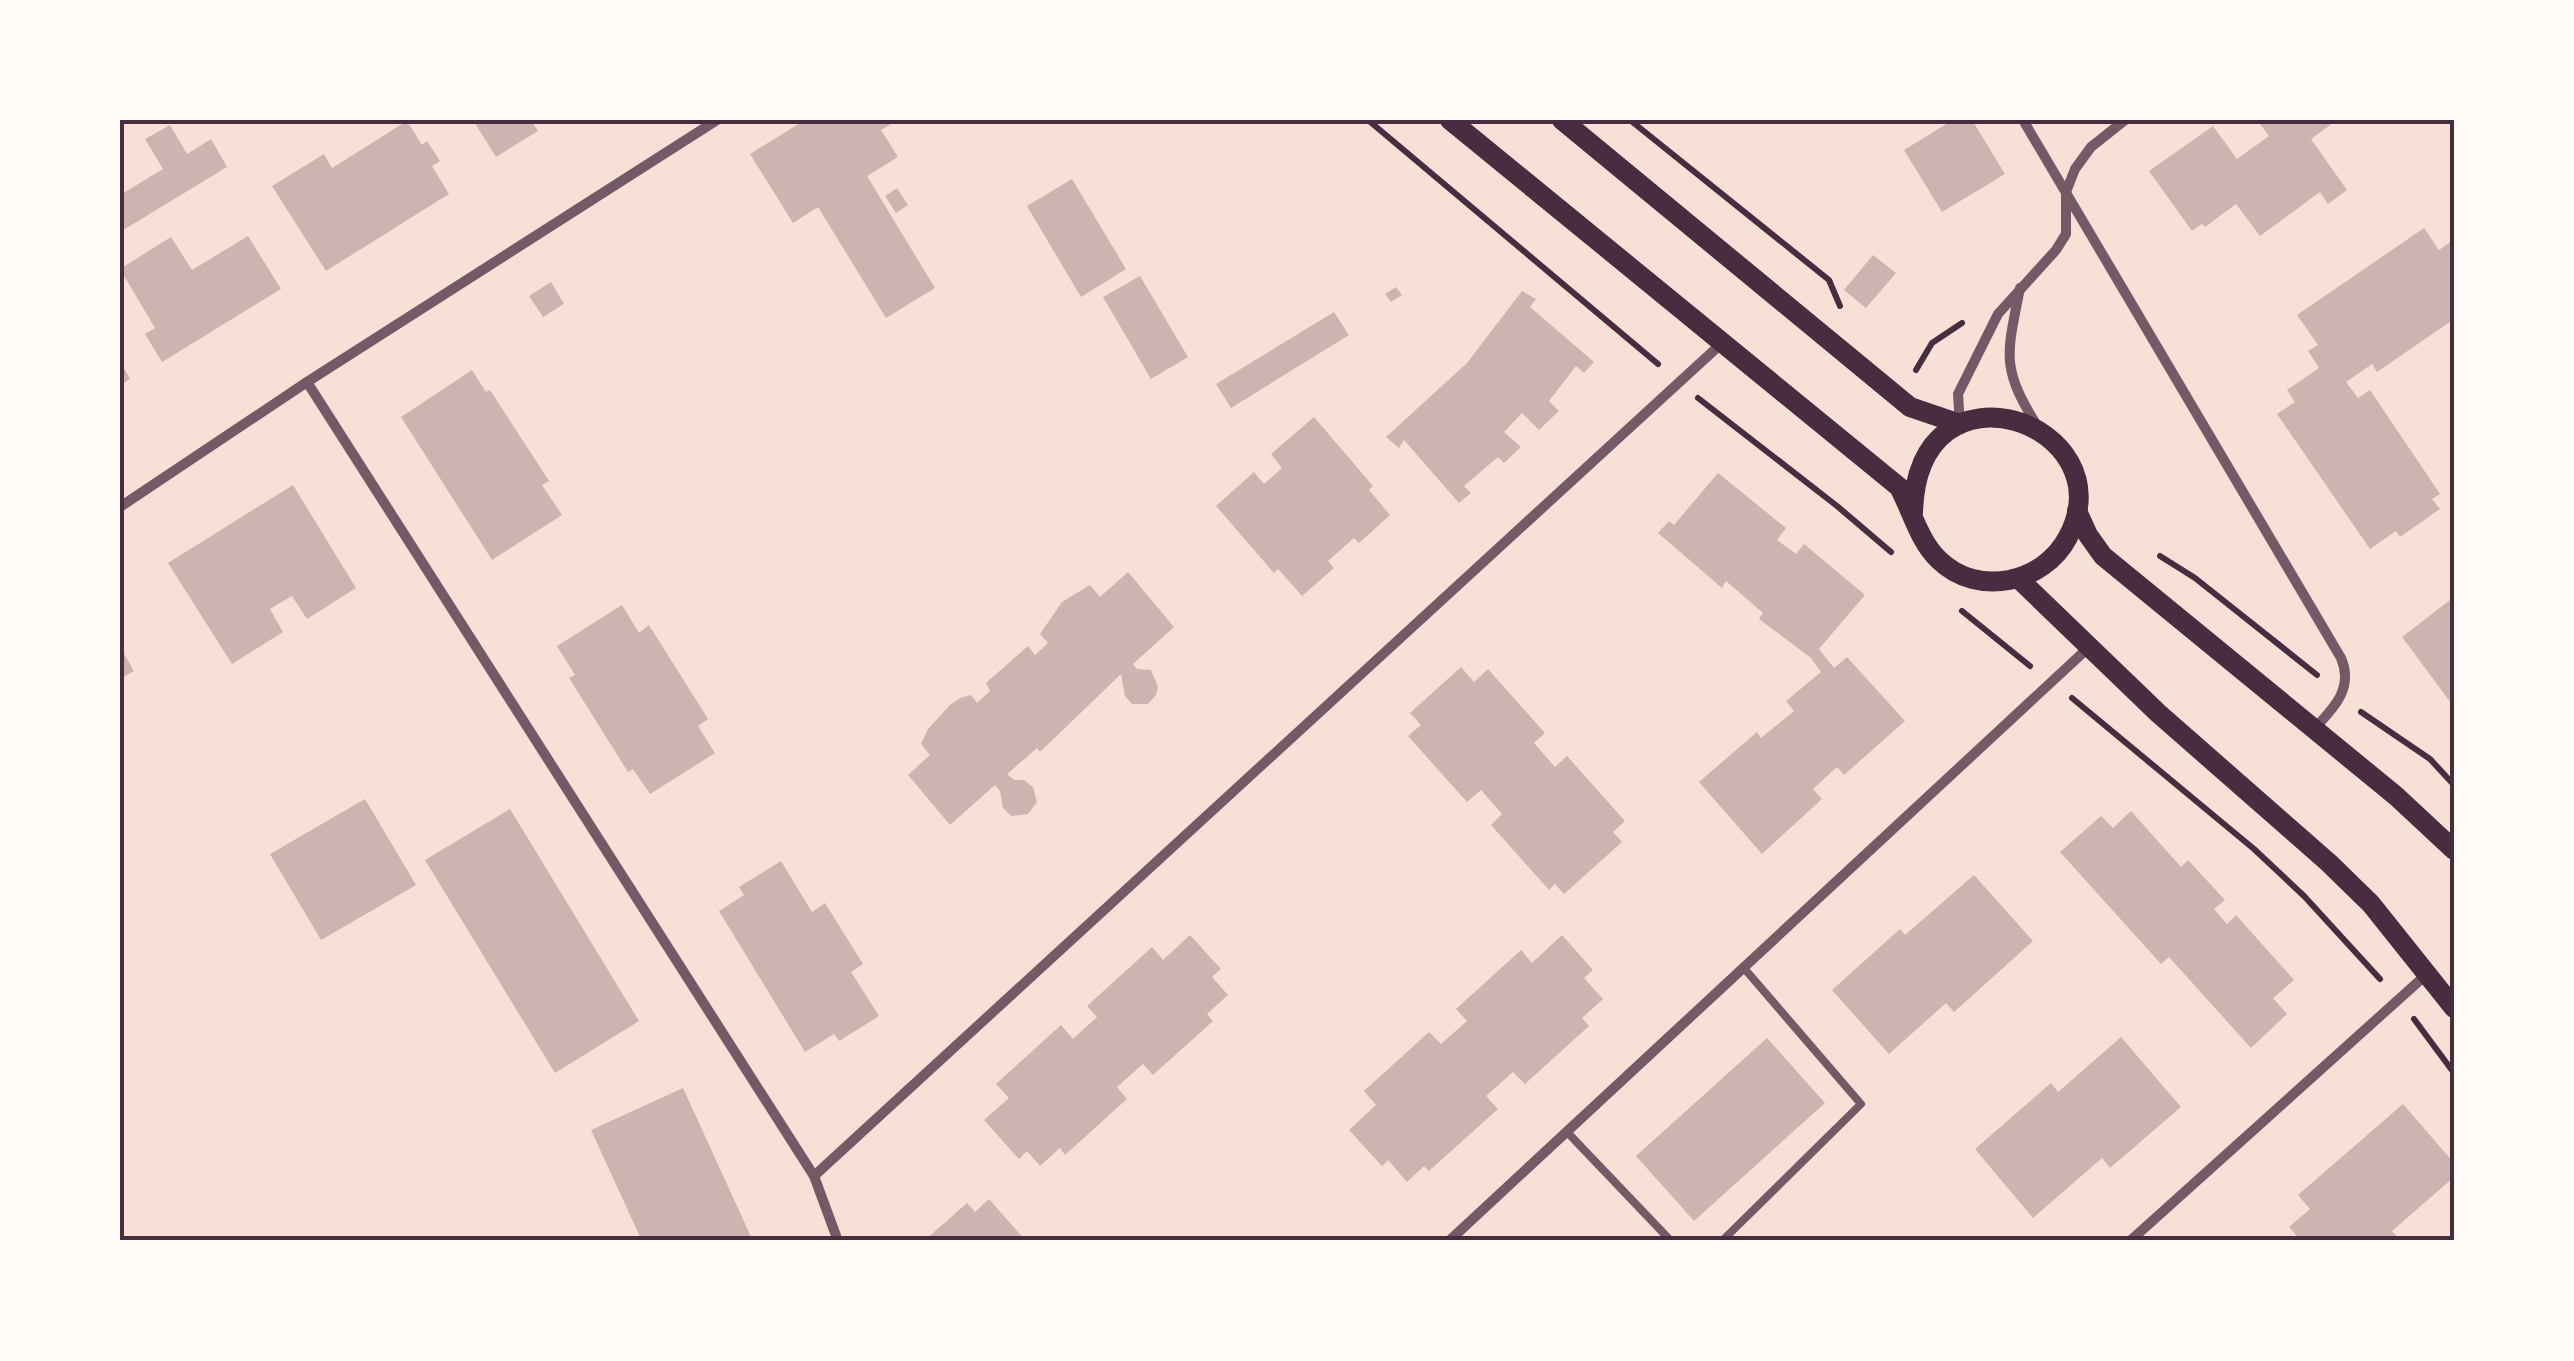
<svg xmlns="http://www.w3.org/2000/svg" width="2574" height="1361" font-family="'Roboto Condensed',sans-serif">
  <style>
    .building { fill: #ccb4b1 }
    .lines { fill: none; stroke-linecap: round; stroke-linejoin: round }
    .path { stroke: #4a2c40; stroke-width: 6 }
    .service { stroke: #755966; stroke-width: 8 }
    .minor { stroke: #755966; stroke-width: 10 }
    .secondary { stroke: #4a2c40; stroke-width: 20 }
    .neatline { fill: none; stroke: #4a2c40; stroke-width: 4 }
  </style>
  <rect width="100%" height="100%" fill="#f7e1d7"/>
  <g class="building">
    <path d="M473,120H531L538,131L496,157Z"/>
    <path d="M805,120H899L881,130L898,157L867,176L935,288L886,318L818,207L793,223L750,154Z"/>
    <path d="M1953,120H1972L2005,174L1942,212L1904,150Z"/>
    <path d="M2257,120H2337L2311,139L2347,190L2328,204L2320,192L2260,236L2236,204L2205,227L2202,224L2192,231L2149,171L2213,126L2237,159L2269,136Z"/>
    <path d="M407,121L422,145L427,141L440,161L432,166L449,194L326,271L272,186L324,154L332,168Z"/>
    <path d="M170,125L187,154L211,139L227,167L120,232V195L163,169L145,139Z"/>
    <path d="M1072,179L1126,269L1081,297L1027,206Z"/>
    <path d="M897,188L908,205L896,213L885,196Z"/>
    <path d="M2424,228L2439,250L2452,241L2454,244V319L2377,372L2372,364L2346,382L2358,398L2370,390L2440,494L2432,499L2440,509L2400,537L2396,531L2370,549L2277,414L2295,402L2287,390L2319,368L2308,351L2318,345L2297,315Z"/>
    <path d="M248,236L281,289L162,362L145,334L155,328L120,269L171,237L192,270Z"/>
    <path d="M1873,255L1896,273L1866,308L1844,290Z"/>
    <path d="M1140,276L1188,357L1151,379L1103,297Z"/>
    <path d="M551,282L564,304L543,317L529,296Z"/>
    <path d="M1396,287L1402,295L1391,302L1385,294Z"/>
    <path d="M1522,291L1536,299L1530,307L1594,362L1584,373L1576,366L1549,401L1559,411L1539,430L1522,413L1504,432L1521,447L1504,463L1498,457L1464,486L1471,493L1459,503L1404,440L1399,448L1386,437L1467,363Z"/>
    <path d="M1334,312L1349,335L1231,408L1216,384Z"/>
    <path d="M120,361L130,379L120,385Z"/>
    <path d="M472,370L486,392L490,390L549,481L542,485L562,515L492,560L401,417Z"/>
    <path d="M1314,417L1373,486L1369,490L1390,515L1359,543L1354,538L1328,561L1334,568L1302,596L1278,569L1274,573L1216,506L1254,472L1264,484L1282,468L1271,454Z"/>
    <path d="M1718,473L1786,528L1777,540L1796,554L1804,544L1865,595L1819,649L1834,668L1847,657L1905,721L1844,775L1837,767L1813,789L1822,799L1762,854L1699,782L1757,732L1761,738L1794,711L1786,701L1821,672L1811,658L1759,619L1763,613L1726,581L1722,588L1658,533L1669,521L1674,525Z"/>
    <path d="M293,485L356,588L307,619L292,596L270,609L283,632L232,664L168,563Z"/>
    <path d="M1128,572L1174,627L1133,664L1137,669L1151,670L1158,687L1156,695L1148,704H1132L1125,696L1121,674L1040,752L1037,748L1007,774L1014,780H1024L1033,787L1037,802L1028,814L1011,816L1003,808L1000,791L995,785L950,825L908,775L930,755L921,744L928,729L950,705L960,698L971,695L977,703L990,691L986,683L1028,646L1035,655L1048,643L1040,634L1062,602L1090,585L1100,597Z"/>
    <path d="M2454,597V707L2402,637Z"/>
    <path d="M622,605L639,633L649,625L708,719L698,726L715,753L650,794L633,769L628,772L569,678L575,675L557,646Z"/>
    <path d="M120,647L134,671L120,679Z"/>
    <path d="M1461,667L1474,682L1488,669L1545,733L1534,743L1555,767L1567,756L1625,821L1613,832L1622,842L1564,894L1555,884L1549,890L1491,825L1502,814L1481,790L1467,802L1408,736L1421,725L1410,713Z"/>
    <path d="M365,799L416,885L321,940L270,854Z"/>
    <path d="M510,809L639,1021L555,1073L425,860Z"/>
    <path d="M2131,811L2181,867L2188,860L2225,900L2214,909L2227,924L2236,915L2294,980L2273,998L2287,1014L2251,1048L2169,957L2161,964L2060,852L2101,816L2113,828Z"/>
    <path d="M781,861L812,912L825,903L863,964L851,972L879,1016L839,1041L834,1034L805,1052L719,911L744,895L739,887Z"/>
    <path d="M1974,875L2033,941L1954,1012L1946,1003L1889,1054L1832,990L1900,929L1905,935Z"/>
    <path d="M1190,935L1221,969L1212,977L1228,995L1207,1014L1213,1021L1153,1075L1143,1064L1117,1087L1127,1099L1065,1155L1060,1148L1040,1166L1027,1151L1019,1159L984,1120L1009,1098L996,1084L1061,1025L1073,1039L1097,1017L1087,1006L1152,947L1163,960Z"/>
    <path d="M1562,935L1593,970L1584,978L1603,999L1582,1018L1589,1026L1525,1084L1513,1072L1486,1096L1498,1109L1429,1171L1424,1166L1407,1182L1388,1160L1382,1166L1349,1130L1376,1105L1364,1091L1429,1032L1441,1044L1467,1021L1456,1009L1521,950L1532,963Z"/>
    <path d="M2121,1037L2181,1107L2110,1168L2102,1158L2033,1218L1975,1149L2051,1083L2058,1092Z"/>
    <path d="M1767,1038L1825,1103L1694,1221L1636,1156Z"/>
    <path d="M683,1088L753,1241H642L591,1130Z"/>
    <path d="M2403,1104L2454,1163V1177L2392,1231L2401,1241H2301L2289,1227L2310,1209L2298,1195Z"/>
    <path d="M989,1199L1026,1241H924L967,1203L975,1212Z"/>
  </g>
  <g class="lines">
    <g class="path">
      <path d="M1368,120L1658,364"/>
      <path d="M1630,120L1829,280L1840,306"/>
      <path d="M1916,370L1932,343L1962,323"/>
      <path d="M1698,398L1837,506L1891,552"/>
      <path d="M2160,556L2195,578L2317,675"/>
      <path d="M1962,611L2030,666"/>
      <path d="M2072,698L2254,849L2304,896L2380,979"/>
      <path d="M2361,712L2430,759L2454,785"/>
      <path d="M2414,1019L2454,1073"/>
    </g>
    <g class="service">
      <path d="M1567,1132L1671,1241"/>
      <path d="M1722,1241L1861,1104L1743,967"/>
    </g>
    <g class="minor">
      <path d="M2023,120L2341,658C2354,688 2334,708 2314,729"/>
      <path d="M2020,288C2007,355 2000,367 2038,427"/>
      <path d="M307,382L814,1176L838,1241"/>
      <path d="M1960,424L1958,394L1998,314L2056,250L2066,234V192L2075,169L2091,147L2125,120"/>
      <path d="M120,507L307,382L717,120"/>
      <path d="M814,1176L1722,343"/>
      <path d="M1449,1241L2088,648"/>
      <path d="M2130,1241L2428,973"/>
    </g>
    <g class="secondary">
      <path d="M1450,120L1899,487C1912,511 1919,541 1939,560C1978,598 2044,583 2068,537C2128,424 1917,348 1913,513"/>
      <path d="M1562,120L1910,407L1960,424"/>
      <path d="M2077,511L2088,535L2103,556L2396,796L2454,850"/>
      <path d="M2019,579L2158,713L2329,863L2371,904L2454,1008"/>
    </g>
  </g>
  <rect width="2574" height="1361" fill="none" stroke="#fffaf5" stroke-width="245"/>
  <rect x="122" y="122" width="2330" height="1116" class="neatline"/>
</svg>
